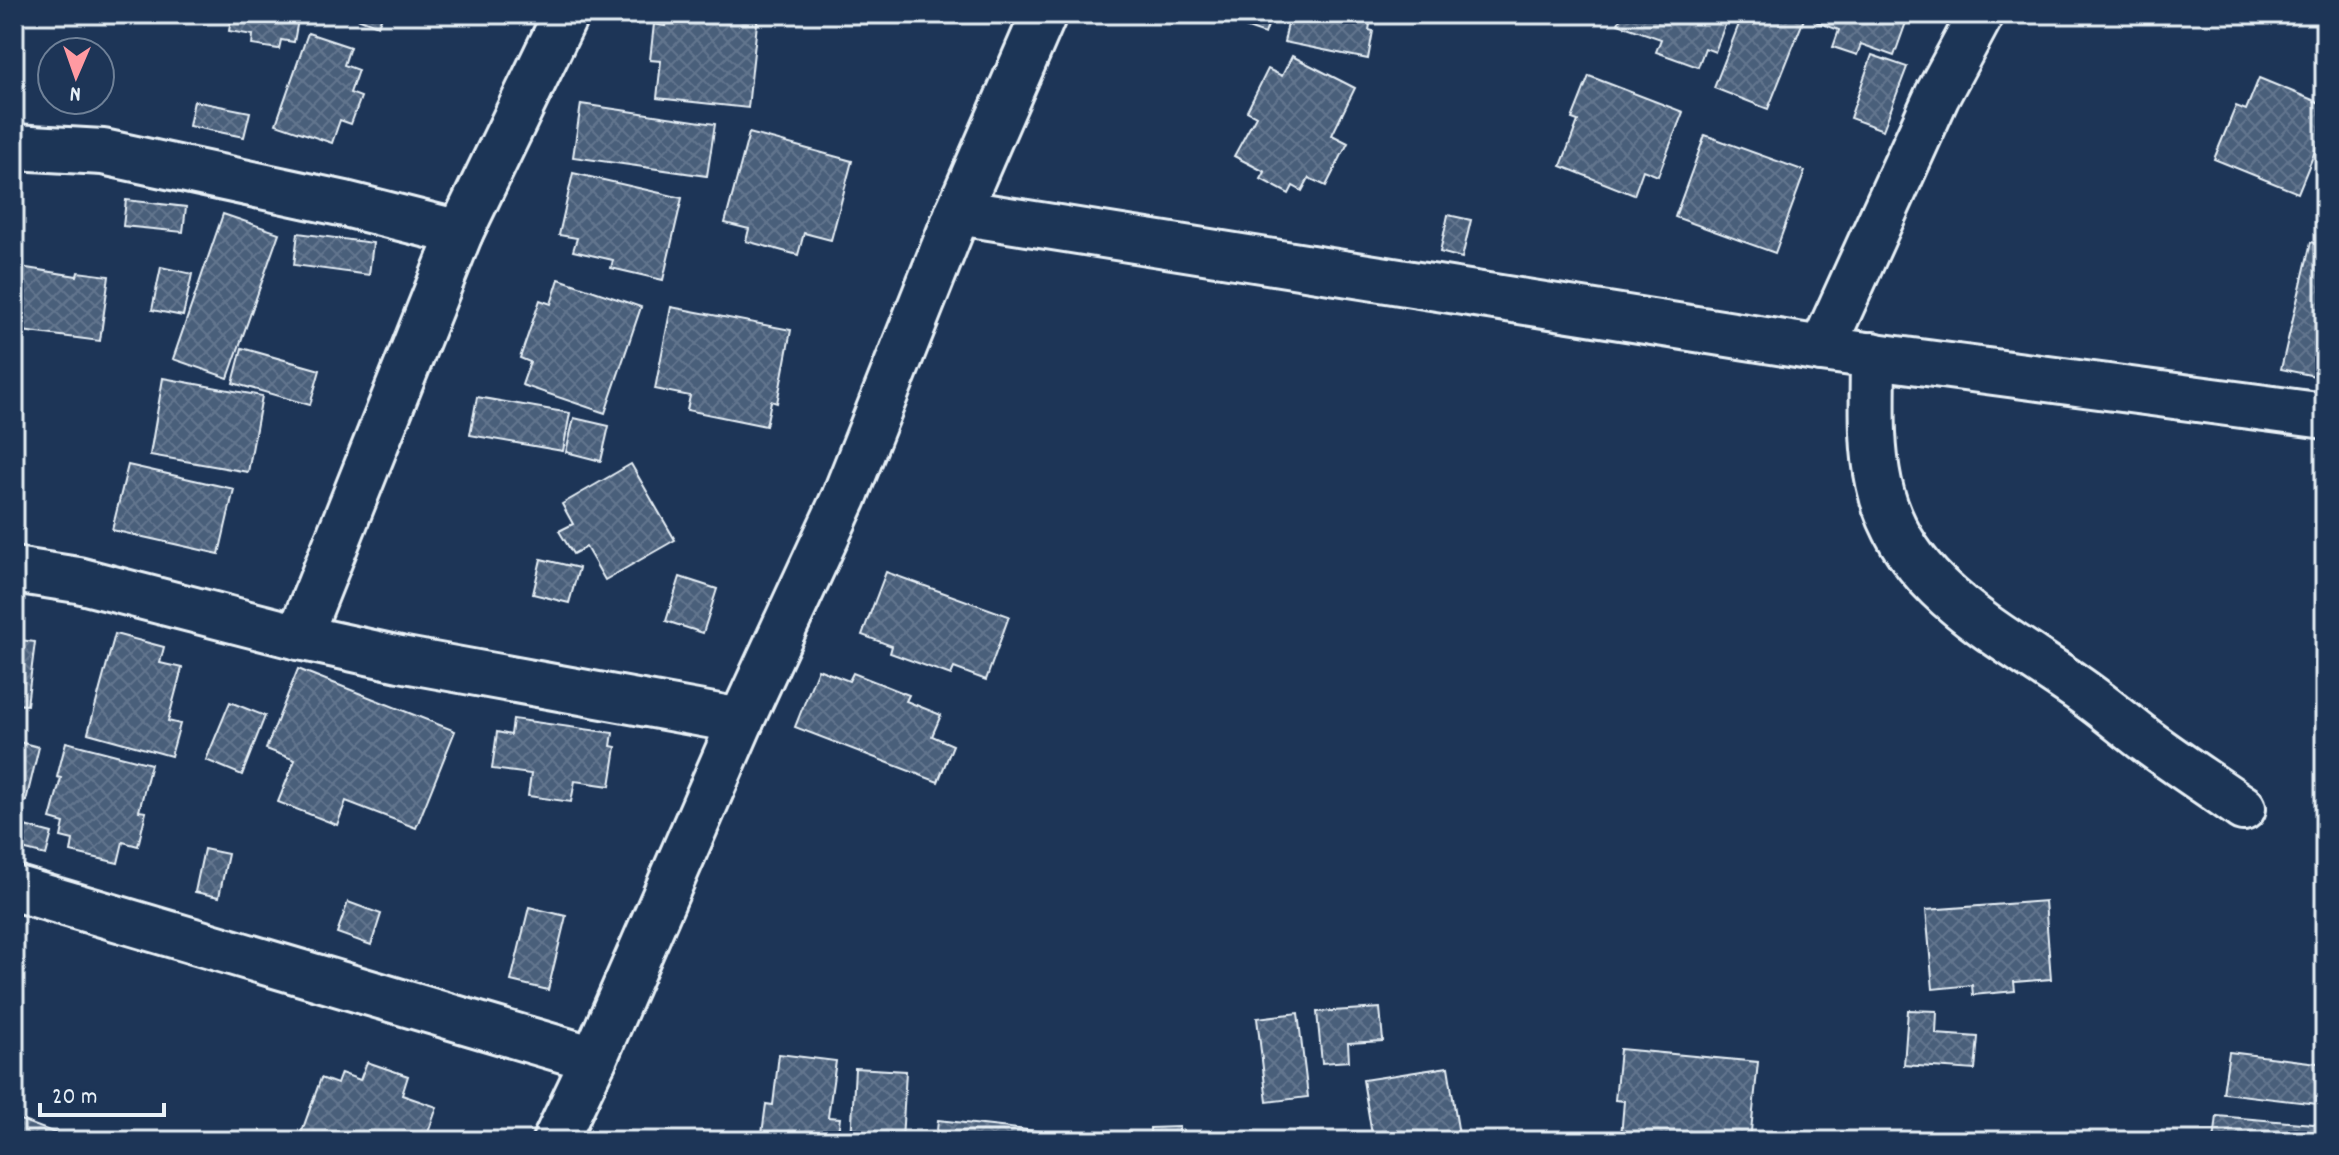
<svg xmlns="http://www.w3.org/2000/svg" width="2339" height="1155" font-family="Dekko,sans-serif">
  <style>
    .building { fill: url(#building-cross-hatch); stroke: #e8f1f8; stroke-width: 2 }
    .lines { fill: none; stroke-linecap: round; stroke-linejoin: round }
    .minor-casing { stroke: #e8f1f8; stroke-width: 50 }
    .minor { stroke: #1d3557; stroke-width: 44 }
  </style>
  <defs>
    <pattern id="building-cross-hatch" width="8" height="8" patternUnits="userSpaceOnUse" patternTransform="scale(2)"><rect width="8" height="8" fill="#495e7a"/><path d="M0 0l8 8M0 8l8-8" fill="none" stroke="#63768e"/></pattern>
  </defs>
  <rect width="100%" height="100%" fill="#1d3557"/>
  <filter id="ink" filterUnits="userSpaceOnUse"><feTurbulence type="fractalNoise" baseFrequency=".0125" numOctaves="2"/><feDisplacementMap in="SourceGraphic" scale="16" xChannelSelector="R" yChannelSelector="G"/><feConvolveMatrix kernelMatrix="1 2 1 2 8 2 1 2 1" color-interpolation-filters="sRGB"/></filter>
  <g filter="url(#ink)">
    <g class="building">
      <path d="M232,14H299L294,42L281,40L279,49L252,45L253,35L229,31Z"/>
      <path d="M347,14H383L378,26Z"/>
      <path d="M667,14H758L748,108L657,98L661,61L650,60L654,24L665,26Z"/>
      <path d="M1207,14H1272L1265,34Z"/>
      <path d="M1290,14H1372L1369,30L1373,31L1368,59L1284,42Z"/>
      <path d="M1622,14H1729L1715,52L1705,48L1698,67L1656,52L1661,39L1618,24Z"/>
      <path d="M1743,14H1806L1768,109L1714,88Z"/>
      <path d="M1820,14H1909L1894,56L1861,44L1857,55L1833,47L1839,30L1817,22Z"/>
      <path d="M308,33L350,47L344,65L358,70L350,93L361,97L351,124L340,120L332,143L276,124Z"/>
      <path d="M1872,55L1907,67L1883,130L1850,118Z"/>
      <path d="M1292,56L1355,88L1332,135L1348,143L1326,186L1309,178L1302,191L1293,186L1289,194L1261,179L1265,172L1234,156L1256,116L1247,111L1268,69L1282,76Z"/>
      <path d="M1589,76L1683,112L1658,176L1643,170L1634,195L1561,166L1578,121L1572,119Z"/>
      <path d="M2259,78L2325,105V127L2298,193L2214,159L2236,106L2246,110Z"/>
      <path d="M194,101L250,112L244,137L189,126Z"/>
      <path d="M581,104L715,124L707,176L573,157Z"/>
      <path d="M749,133L852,161L831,240L804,233L798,255L746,241L749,229L725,223Z"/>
      <path d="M1705,135L1805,171L1775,253L1675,217Z"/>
      <path d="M573,173L682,198L663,280L611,268L613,260L573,251L577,238L559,235Z"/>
      <path d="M126,200L186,207L183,232L123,226Z"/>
      <path d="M223,214L279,233L228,378L173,359Z"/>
      <path d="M1448,215L1471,220L1462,258L1440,252Z"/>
      <path d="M298,233L373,243L369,275L294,265Z"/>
      <path d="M2311,242L2325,245V354L2320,377L2281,369Z"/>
      <path d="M14,266L77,276L78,272L109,276L100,341L14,330Z"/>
      <path d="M161,267L192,274L183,316L152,310Z"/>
      <path d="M559,279L641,307L605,413L522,385L530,362L520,358L540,300L551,304Z"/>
      <path d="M671,307L791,330L777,403L771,401L766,426L687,410L690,396L655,389Z"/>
      <path d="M242,348L320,370L310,405L233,383Z"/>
      <path d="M163,378L262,396L248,472L150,455Z"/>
      <path d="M477,397L570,413L563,451L470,435Z"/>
      <path d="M574,418L609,426L601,461L566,452Z"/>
      <path d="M631,464L675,540L605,580L586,547L573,554L559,531L573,524L562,504Z"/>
      <path d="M128,465L234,489L219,554L112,530Z"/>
      <path d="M541,559L579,568L569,603L533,594Z"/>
      <path d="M886,572L1009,616L986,680L954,668L951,675L890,653L892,646L862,635Z"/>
      <path d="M680,577L717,589L703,633L666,621Z"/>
      <path d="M115,634L164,647L160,663L182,668L168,721L180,724L171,756L88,733Z"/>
      <path d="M14,639L35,642L27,705L14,704Z"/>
      <path d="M298,669L455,731L416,828L346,801L337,825L278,802L295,760L266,749Z"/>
      <path d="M818,669L849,681L853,673L909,695L906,701L941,715L932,736L953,745L938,782L795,727Z"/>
      <path d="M230,702L265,716L242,775L206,760Z"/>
      <path d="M513,719L613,733L611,746L616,747L610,786L575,781L571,802L528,796L531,774L492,769L497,732L511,735Z"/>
      <path d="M14,730H18L15,741L39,747L26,801L16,799L14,808Z"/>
      <path d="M66,742L151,764L139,811L146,812L138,846L123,842L118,863L71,852L73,840L61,837L64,823L50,819L61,778L57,777Z"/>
      <path d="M17,824L52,833L46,855L14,847Z"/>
      <path d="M204,849L228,854L219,897L195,892Z"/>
      <path d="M2045,901L2051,979L2014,982L2015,991L1973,995L1972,985L1933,989L1926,910Z"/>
      <path d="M348,902L381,914L371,945L337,933Z"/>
      <path d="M529,907L566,916L548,990L511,981Z"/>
      <path d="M1380,1008L1383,1041L1348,1043L1349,1061L1322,1063L1317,1012Z"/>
      <path d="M1908,1010L1937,1011L1936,1034L1978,1037L1975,1070L1904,1065Z"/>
      <path d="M1298,1013L1308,1097L1267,1102L1257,1018Z"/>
      <path d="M1620,1049L1758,1062L1750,1141H1642L1621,1137L1624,1101L1615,1100Z"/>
      <path d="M2229,1052L2325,1064V1105L2223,1093Z"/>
      <path d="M779,1054L836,1061L828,1117L840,1118L837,1141H761L766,1104L773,1105Z"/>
      <path d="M367,1062L408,1076L402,1095L437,1107L425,1141H405L393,1137L391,1141H314L315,1139L301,1134L321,1078L337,1084L341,1073L360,1080Z"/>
      <path d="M1448,1067L1460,1141H1373L1363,1080Z"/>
      <path d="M855,1068L906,1071L902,1141H851Z"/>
      <path d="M2217,1116L2325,1125V1141H2214Z"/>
      <path d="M15,1118L58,1134L56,1141H14Z"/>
      <path d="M938,1120L1080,1136V1141H936Z"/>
      <path d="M1179,1127V1141H1150V1128Z"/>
    </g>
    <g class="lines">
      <defs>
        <g id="minor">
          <path d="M14,147L103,152L345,204L460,233L299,637"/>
          <path d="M958,212L1822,349L2325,416"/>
          <path d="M460,233L566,14"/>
          <path d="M1822,349L1937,96L1981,14"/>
          <path d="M1873,355C1873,397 1870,442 1879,483C1900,586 1997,632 2076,687C2101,704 2124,724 2148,742C2179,765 2212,786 2243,808"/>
          <path d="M14,570L78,580L299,637L400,659L741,721"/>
          <path d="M14,888L594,1059"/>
          <path d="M555,1141L594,1059L741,721L844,498L958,212L1044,14"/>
        </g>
      </defs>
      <use href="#minor" class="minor-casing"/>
      <use href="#minor" class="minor"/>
    </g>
  </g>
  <rect width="2339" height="1155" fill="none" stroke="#1d3557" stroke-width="48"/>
  <rect x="24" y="24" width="2291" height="1107" fill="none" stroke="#e8f1f8" stroke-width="3" filter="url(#ink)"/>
  <g transform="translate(76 76) rotate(182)"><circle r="38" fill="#1d3557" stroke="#6e8097" stroke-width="2"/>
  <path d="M0-6L14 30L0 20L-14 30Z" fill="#ff9aa2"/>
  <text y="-12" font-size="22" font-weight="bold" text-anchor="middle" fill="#e8f1f8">N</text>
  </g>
  <path d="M40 1103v12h124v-12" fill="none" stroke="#e8f1f8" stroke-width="4"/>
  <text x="52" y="1103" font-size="24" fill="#e8f1f8" stroke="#1d3557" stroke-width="6" paint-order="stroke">20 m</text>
</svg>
